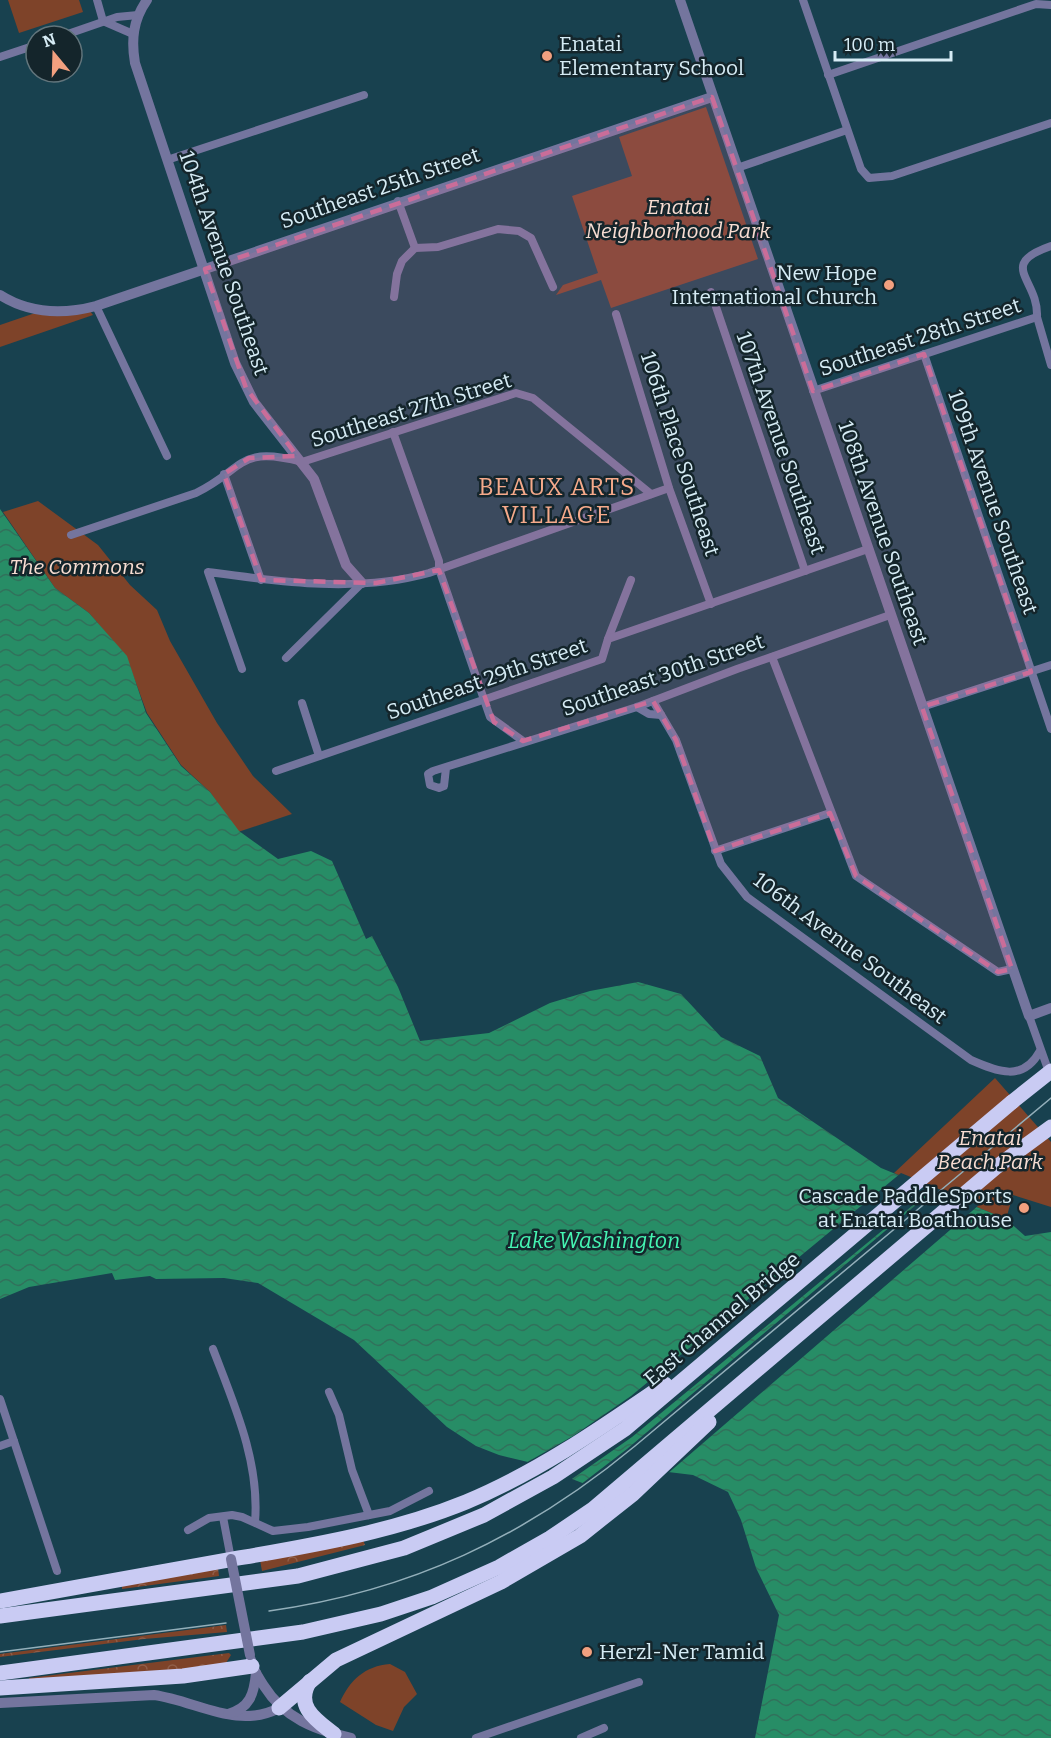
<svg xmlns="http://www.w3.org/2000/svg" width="1051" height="1738" font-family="Bitter,serif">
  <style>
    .forest { fill: url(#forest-crowns) }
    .park { fill: #7e4329 }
    .water { fill: url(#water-waves) }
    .pier { fill: #18414f }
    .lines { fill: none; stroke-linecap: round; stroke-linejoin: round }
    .minor { stroke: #74759e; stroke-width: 8 }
    .tertiary { stroke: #74759e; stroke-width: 10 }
    .motorway { stroke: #c9cbf3; stroke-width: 15 }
    .tram { stroke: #93afba; stroke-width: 1.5 }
    .tertiary-bridge { stroke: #74759e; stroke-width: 10 }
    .motorway-bridge { stroke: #c9cbf3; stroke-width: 15 }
    .marked { fill: #ca6d99; fill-opacity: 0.2; stroke: #ca6d99; stroke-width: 4.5; stroke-dasharray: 12 8; stroke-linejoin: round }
    .poi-dot { fill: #f2a07f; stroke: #14252b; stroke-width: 2 }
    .labels { text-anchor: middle; stroke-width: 5; stroke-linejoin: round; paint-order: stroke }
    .poi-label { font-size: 21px; fill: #d6ecf5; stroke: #14252b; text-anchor: start }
    .street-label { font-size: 21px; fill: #d6ecf5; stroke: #14252b }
    .park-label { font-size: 21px; font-style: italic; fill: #f8ddd2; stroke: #14252b }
    .water-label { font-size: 22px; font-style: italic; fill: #45f4b2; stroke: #14252b }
    .quarter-label { font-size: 24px; letter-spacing: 1.5px; fill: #f6aa8b; stroke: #14252b }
  </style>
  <defs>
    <pattern id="forest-crowns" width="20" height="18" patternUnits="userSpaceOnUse" patternTransform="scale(1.5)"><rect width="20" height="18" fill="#7e4329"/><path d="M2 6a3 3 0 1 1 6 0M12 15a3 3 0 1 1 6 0" fill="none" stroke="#905e49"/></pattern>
    <pattern id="water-waves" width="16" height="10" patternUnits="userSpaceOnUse" patternTransform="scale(1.5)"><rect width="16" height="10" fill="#278d66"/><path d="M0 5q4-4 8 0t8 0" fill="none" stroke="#31715b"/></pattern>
  </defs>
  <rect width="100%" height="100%" fill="#18414f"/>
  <g class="forest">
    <path d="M363,1540L365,1545L262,1571L260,1560Z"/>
    <path d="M218,1568L219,1576L122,1589V1584Z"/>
    <path d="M226,1625L227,1632L144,1639L0,1657V1654Z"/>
    <path d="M229,1653L231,1655L226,1663L174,1671L30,1682L29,1678Z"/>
  </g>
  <g class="park">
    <path d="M8,0H79L83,12L19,33Z"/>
    <path d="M706,107L758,259L611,308L601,280L556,295L563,285L598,273L572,196L632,176L619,137Z"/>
    <path d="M41,311H90L93,315L0,347V325Z"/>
    <path d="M38,501L98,545L130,585L157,610L170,641L217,723L253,776L292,814L238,832L210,792L181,765L147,713L126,656L89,613L55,588L3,512Z"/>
    <path d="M995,1078L1051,1142V1207L1013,1195L1006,1219L894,1173Z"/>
    <path d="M390,1664L405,1672L417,1694L404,1707L393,1731L376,1725L340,1702C350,1680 365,1666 390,1664Z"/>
  </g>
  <path class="water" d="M0,509L55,588L89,613L127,656L146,713L181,766L210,792L239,831L278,859L311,851L332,861L366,939L372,936L398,987L420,1041L489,1033L550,1003L590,991L638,982L681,994L721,1037L760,1056L778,1098L881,1168L1006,1219L1025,1236L1051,1232V1738H755L779,1615L756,1568L741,1520L728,1492L693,1475L635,1468L585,1484L528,1462L499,1455L476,1446L447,1427L354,1340L258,1283L224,1278L156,1279L150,1276L115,1280L112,1273L29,1287L0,1299Z"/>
  <g class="pier">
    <path d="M901,1173L935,1187L632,1437L569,1481L524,1464L573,1436L631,1396Z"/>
    <path d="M936,1188L979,1205L666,1475L636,1471L585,1487L580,1485L627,1449Z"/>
  </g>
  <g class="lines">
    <g class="minor">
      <path d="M97,0L103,21L133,34"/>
      <path d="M803,0L861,169L869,178L892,176L1051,123"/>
      <path d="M62,36L117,17L138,15"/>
      <path d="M0,57L36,45"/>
      <path d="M828,75L1036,4L1051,5"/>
      <path d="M167,160L364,95"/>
      <path d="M737,168L847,130"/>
      <path d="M398,201L415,248"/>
      <path d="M1051,246C996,265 1039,279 1037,317L1051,365"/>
      <path d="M711,292L805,571"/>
      <path d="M394,297L397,274L402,261L415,248L438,247L498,229L519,231L531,238L553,287"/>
      <path d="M96,306L167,456"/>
      <path d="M616,314L669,488L711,604"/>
      <path d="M924,354L1051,729"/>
      <path d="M813,391L1037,317"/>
      <path d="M393,432L439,561V569L490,717L523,741"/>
      <path d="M224,474L261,580"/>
      <path d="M71,535L196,493C245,469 237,445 302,462L516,393L533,398L651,494"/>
      <path d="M608,639L631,580"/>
      <path d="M772,657L856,876L998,972L1012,969"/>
      <path d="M286,658L362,583"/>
      <path d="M242,669L208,572C281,582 357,593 429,573L669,488"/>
      <path d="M653,701L676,740L721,864L747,897L971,1060C998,1072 1023,1082 1040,1051"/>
      <path d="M302,703L319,756"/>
      <path d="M637,707L649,714L661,715"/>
      <path d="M922,707L1051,665"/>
      <path d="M446,768L444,786L439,788L430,785L428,774L433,771L637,707L737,669L890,615"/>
      <path d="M276,771L602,659L608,639L868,549"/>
      <path d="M715,851L830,813"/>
      <path d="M1029,1016L1050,1075"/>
      <path d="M213,1349C234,1404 260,1462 255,1522"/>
      <path d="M329,1392L339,1415L352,1470L369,1515"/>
      <path d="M0,1399L57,1571"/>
      <path d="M0,1446L14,1441"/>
      <path d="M223,1517L231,1559"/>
      <path d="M188,1530L209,1518L232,1515L242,1517L273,1531L308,1527L390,1511L429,1491"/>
      <path d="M476,1738L639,1682"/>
      <path d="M581,1738L604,1728"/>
    </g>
    <g class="tertiary">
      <path d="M147,0C133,20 131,40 135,63L235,363L254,402L314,479L346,565L362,583"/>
      <path d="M680,0L1029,1016L1051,1008"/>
      <path d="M0,295C30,314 62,315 96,306L712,97"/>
      <path d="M251,1660C253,1670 259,1678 264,1686C284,1718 315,1730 351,1738"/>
      <path d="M0,1703L154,1695C197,1701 237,1730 279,1708"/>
      <path d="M228,1714C250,1708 254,1694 256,1673"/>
    </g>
    <g class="motorway">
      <path d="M0,1601C76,1588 152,1573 228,1560C308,1546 390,1533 466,1502C538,1472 601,1428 665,1384"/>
      <path d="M0,1616L298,1576L404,1548L484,1515L553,1477L625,1429L1012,1102"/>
      <path d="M0,1673L303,1632L381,1614L432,1597L499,1567L550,1538L593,1509L995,1168L1051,1127"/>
      <path d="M310,1681C294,1706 316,1720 334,1734"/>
      <path d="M0,1688L183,1676L252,1666"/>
      <path d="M279,1708L336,1660L501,1582L580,1536L633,1494L709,1422"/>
    </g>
    <g class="tram">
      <path d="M269,1611C411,1591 525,1537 635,1446L1051,1098"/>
      <path d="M0,1652L226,1623"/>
    </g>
    <path class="tertiary-bridge" d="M231,1559L250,1655"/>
    <path class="motorway-bridge" d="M1012,1102L1051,1071"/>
  </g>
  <path class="marked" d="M712,97L813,391L924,354L1031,672L922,707L1012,969L998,972L856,876L830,813L715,851L676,740L653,701L523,741L494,722L439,570L376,583L261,580L224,474L249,458L297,456L246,388L205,269Z"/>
  <g class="poi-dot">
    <circle cx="547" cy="56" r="6"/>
    <circle cx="889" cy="285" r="6"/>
    <circle cx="1024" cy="1208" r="6"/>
    <circle cx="587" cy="1652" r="6"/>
  </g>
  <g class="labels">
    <g class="poi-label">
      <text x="559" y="51">Enatai<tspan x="559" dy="24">Elementary School</tspan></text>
      <text x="877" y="280" text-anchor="end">New Hope<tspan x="877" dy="24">International Church</tspan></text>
      <text x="1012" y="1203" text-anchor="end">Cascade PaddleSports<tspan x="1012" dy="24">at Enatai Boathouse</tspan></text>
      <text x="599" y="1659">Herzl-Ner Tamid</text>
    </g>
    <g class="street-label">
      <text transform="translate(380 188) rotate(-19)" y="7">Southeast 25th Street</text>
      <text transform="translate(224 263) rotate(71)" y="7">104th Avenue Southeast</text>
      <text transform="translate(920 337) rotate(-18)" y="7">Southeast 28th Street</text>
      <text transform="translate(411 410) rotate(-17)" y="7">Southeast 27th Street</text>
      <text transform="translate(781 443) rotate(71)" y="7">107th Avenue Southeast</text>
      <text transform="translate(680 454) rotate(72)" y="7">106th Place Southeast</text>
      <text transform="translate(993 502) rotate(71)" y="7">109th Avenue Southeast</text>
      <text transform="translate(883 533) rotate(71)" y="7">108th Avenue Southeast</text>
      <text transform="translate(663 675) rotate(-19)" y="7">Southeast 30th Street</text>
      <text transform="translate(487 679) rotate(-19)" y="7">Southeast 29th Street</text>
      <text transform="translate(850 948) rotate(37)" y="7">106th Avenue Southeast</text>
      <text transform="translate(722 1319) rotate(-40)" y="7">East Channel Bridge</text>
    </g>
    <g class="park-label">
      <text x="678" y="214">Enatai<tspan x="678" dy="24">Neighborhood Park</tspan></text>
      <text x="77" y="574">The Commons</text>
      <text x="990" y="1145">Enatai<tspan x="990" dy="24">Beach Park</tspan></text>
    </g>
    <g class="water-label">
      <text x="594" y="1248">Lake Washington</text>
    </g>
    <g class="quarter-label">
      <text x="557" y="495">BEAUX ARTS<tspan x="557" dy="28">VILLAGE</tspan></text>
    </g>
  </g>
  <g transform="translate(54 54) rotate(341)"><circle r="28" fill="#14252b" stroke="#62757c" stroke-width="1.5"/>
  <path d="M0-4.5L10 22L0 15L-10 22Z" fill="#f2a07f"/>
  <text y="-9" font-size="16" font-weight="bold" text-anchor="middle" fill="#d6ecf5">N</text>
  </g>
  <path d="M835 51v9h116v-9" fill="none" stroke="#d6ecf5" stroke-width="3"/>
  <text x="844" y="51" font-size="18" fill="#d6ecf5" stroke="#14252b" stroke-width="4.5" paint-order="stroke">100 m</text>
</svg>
